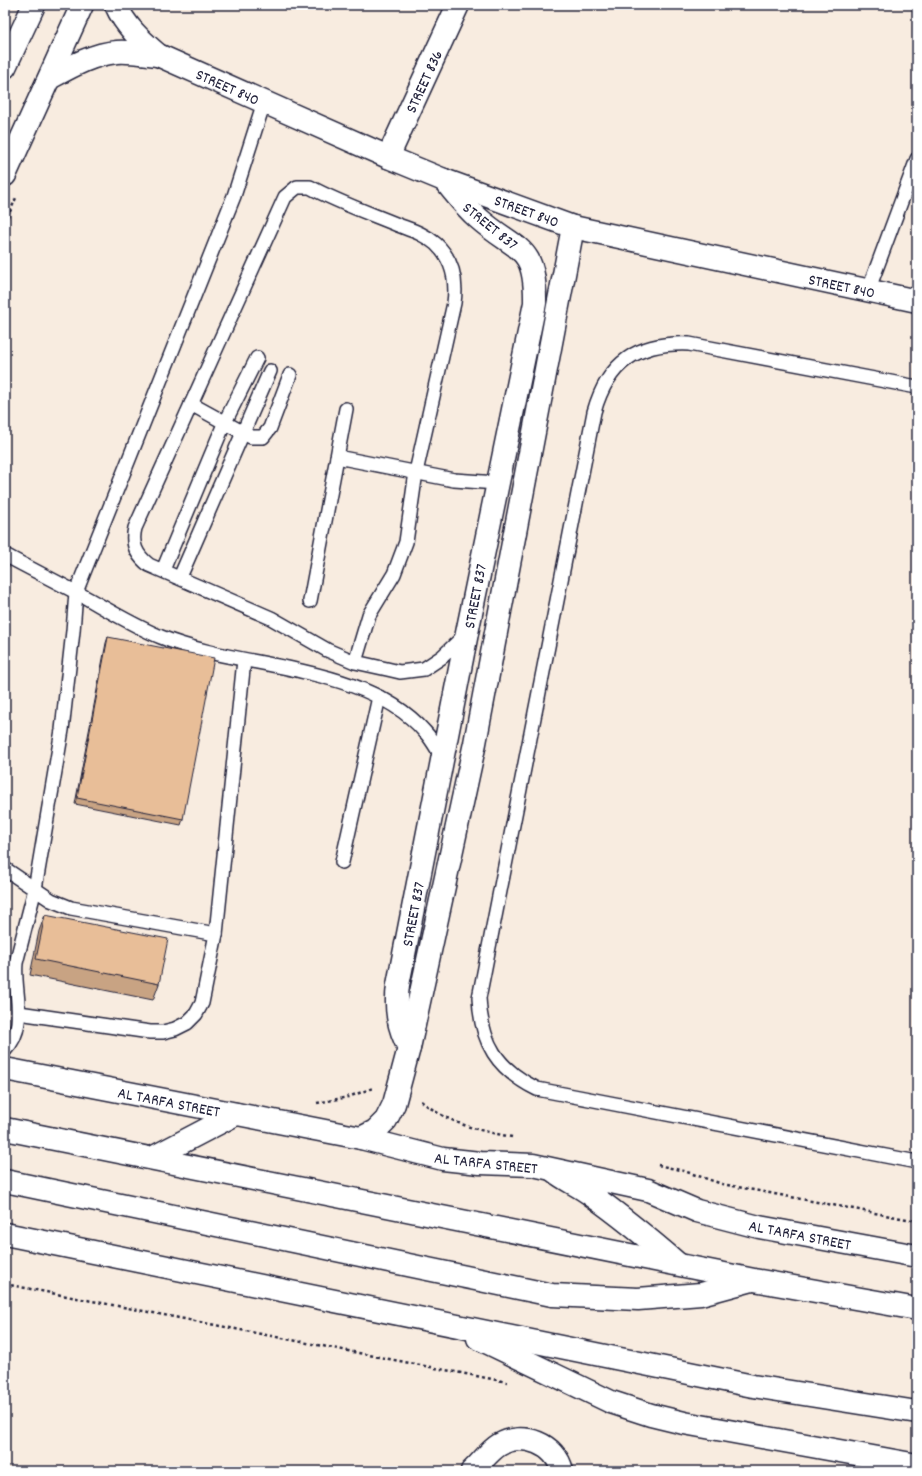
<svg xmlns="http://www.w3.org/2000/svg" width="922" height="1476" font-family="Dekko,sans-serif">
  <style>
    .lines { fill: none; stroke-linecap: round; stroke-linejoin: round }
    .lane-casing { stroke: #22223b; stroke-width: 16 }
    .street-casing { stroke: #22223b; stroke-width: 25 }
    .secondary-casing { stroke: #22223b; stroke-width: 25 }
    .primary-casing { stroke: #22223b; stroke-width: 25 }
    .path { stroke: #22223b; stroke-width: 2.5; stroke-dasharray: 3 3; stroke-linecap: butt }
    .lane { stroke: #fff; stroke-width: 13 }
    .street { stroke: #fff; stroke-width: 22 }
    .secondary { stroke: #fff; stroke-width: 22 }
    .primary { stroke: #fff; stroke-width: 22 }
    .wall { fill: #c8a383; stroke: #22223b }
    .building { fill: #e8be98; stroke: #22223b }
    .labels { text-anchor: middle; stroke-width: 3; stroke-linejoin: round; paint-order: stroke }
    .street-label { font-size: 16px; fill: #22223b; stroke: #fff }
  </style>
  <rect width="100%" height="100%" fill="#f8ece0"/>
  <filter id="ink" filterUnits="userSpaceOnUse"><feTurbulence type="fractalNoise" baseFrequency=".025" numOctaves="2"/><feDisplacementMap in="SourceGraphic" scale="8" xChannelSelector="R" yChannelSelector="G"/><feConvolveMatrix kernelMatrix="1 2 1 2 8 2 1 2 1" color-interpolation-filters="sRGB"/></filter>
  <g filter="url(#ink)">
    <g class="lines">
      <defs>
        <g id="lane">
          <path d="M868,291L917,159"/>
          <path d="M917,387L689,344C638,342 608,362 594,412L479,998C481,1043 497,1069 537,1089L917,1162"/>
          <path d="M191,404L251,437H263L270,428L290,375"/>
          <path d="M337,457L454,480L497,483"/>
          <path d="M5,555C31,569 57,582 83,596C108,610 134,626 161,637C241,670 366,663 425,732C432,739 437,749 442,757"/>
          <path d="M163,570L224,424L257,358"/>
          <path d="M180,577L270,371"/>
          <path d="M310,601L346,409"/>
          <path d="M355,662L369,615L394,574L406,542L416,472L454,303C457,281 453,260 436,244C425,234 411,230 398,225C369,213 337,202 310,187H297L285,197L135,528C131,544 136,555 149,565L271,618L327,650L355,662L387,669L400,672L424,669L442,657L466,634"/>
          <path d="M342,862L379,697"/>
          <path d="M5,869L51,900L71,908L216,934"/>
          <path d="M19,1013L150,1032H163L175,1029L187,1023L196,1014L202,1003L216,934L244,660"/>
          <path d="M5,1050C29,1026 13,992 16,963L35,889L62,730L73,631L76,592L234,196L264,102"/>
        </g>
        <g id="street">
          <path d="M116,5C125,26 141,40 158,55L388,157L444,180L573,227L917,301"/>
          <path d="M50,78C72,66 93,54 117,52C131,51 145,54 158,55"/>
          <path d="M388,157L458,5"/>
          <path d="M409,1048C398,1027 395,1009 398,985L467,633L535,303C536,243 516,252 478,218C465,207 455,193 444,180"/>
          <path d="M361,1138L375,1131L386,1120L394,1104L409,1048L475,743L573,227"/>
          <path d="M472,1471C481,1463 489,1451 499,1445C523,1431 556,1444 562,1471"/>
        </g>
        <g id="secondary">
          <path d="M5,67L34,5"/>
          <path d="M5,175L82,5"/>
          <path d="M5,1069L361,1138L443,1159L480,1163L533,1165L648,1190L697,1211L759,1227L917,1256"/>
        </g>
        <g id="primary">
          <path d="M5,1129L754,1280L917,1309"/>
          <path d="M152,1158L236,1114"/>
          <path d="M554,1171C565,1180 578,1185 590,1194C621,1216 649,1239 678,1264"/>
          <path d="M5,1181L552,1295L638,1299L701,1294L749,1281"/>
          <path d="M5,1234L753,1386L917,1412"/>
          <path d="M478,1338L611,1402L651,1415L684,1423L917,1465"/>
        </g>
      </defs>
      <use href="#lane" class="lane-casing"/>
      <use href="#street" class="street-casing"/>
      <use href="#secondary" class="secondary-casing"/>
      <use href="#primary" class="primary-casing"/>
      <g class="path">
        <path d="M5,223L16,198"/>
        <path d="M421,1101C450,1124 476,1130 512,1137"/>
        <path d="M317,1103L348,1097L373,1088"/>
        <path d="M658,1165L684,1171L722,1184L917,1221"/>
        <path d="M5,1284L507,1382"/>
      </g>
      <use href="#lane" class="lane"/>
      <use href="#street" class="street"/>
      <use href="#secondary" class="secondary"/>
      <use href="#primary" class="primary"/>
    </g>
    <g class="wall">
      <path d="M108,637L183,819L181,825L75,804L106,643Z"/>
      <path d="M45,915L159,984L153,1000L30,975L39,931Z"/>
    </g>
    <g class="building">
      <path d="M108,637L214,658L183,819L77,798Z"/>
      <path d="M45,915L168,939L159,984L36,959Z"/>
    </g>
  </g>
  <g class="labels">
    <g class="street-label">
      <text transform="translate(423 81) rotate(-65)" y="6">STREET 836</text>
      <text transform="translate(228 86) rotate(24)" y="6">STREET 840</text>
      <text transform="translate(527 210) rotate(20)" y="6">STREET 840</text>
      <text transform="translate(491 225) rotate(39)" y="6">STREET 837</text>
      <text transform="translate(842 285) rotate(12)" y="6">STREET 840</text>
      <text transform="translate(474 596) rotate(-79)" y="6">STREET 837</text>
      <text transform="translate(412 914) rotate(-79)" y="6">STREET 837</text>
      <text transform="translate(169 1101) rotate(11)" y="6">AL TARFA STREET</text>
      <text transform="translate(486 1162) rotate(6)" y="6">AL TARFA STREET</text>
      <text transform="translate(800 1234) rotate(11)" y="6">AL TARFA STREET</text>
    </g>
  </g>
  <rect width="922" height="1476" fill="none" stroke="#fff" stroke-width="20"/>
  <rect x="10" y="10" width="902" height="1456" fill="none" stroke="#22223b" stroke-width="1.5" filter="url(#ink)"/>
</svg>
